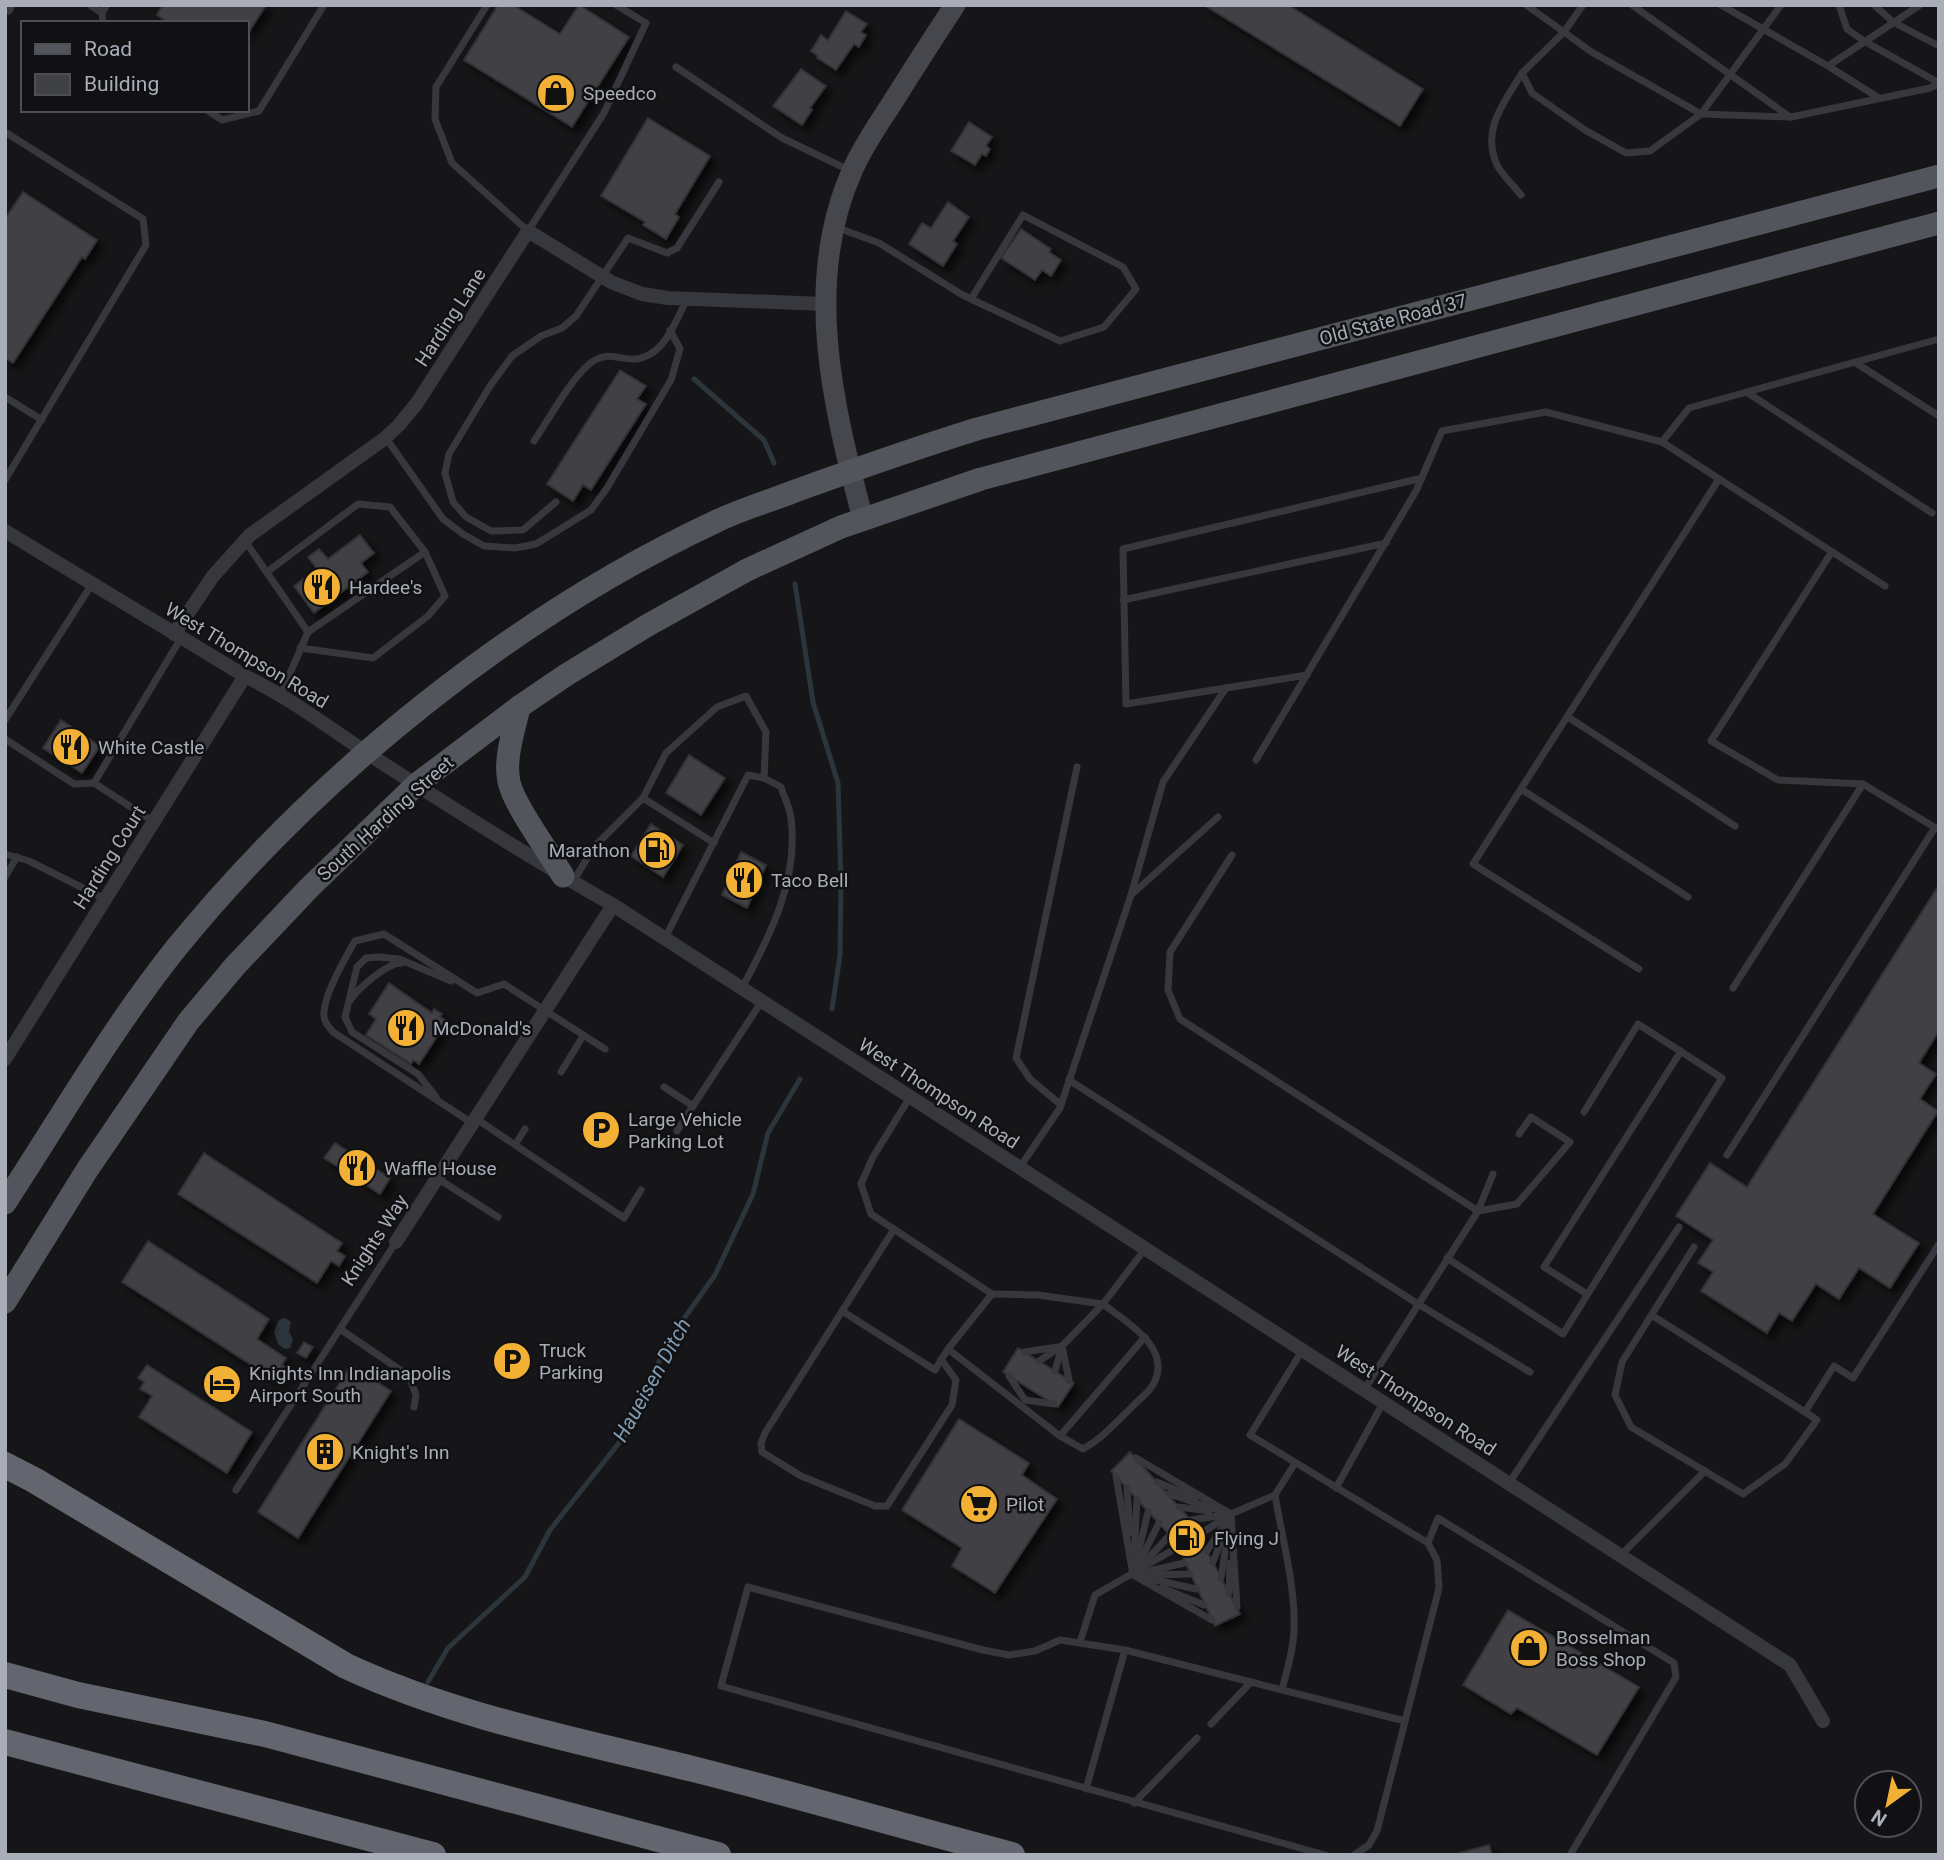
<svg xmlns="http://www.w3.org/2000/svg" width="1944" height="1860" font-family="Roboto,sans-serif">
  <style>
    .water { fill: #2c353c }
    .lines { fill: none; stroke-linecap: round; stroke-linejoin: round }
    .stream { stroke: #2c353c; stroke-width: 5 }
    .building { fill: #404145; stroke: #303034; stroke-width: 2; filter: url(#shadow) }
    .lane { stroke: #37383d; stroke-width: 7 }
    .street { stroke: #37383d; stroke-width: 14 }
    .secondary { stroke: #45474d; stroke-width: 21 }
    .primary { stroke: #53555c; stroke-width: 23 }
    .highway { stroke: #63666e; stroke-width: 26 }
    .labels { text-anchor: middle; stroke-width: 5; stroke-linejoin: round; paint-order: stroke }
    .poi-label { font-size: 19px; fill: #a8adb8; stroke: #111113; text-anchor: start }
    .street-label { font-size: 19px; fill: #a8adb8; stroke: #111113 }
    .water-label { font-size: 21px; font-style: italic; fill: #7f9bb3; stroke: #111113 }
  </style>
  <defs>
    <filter id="shadow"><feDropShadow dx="6" dy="6" stdDeviation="3.5" flood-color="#0009"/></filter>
  </defs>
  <rect width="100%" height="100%" fill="#161618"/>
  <path class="water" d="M285,1318L291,1322L289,1331L293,1340L290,1348L285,1349L278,1344L274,1331L279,1320Z"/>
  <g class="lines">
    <g class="stream">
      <path d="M694,379L764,440L774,463"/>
      <path d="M795,584L813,702L838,783L841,882L840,955L832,1009"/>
      <path d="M428,1682L448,1648L525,1577L550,1530L630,1429L668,1341L715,1275L753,1194L768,1133L800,1079"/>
    </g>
  </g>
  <g class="building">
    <path d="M163,5H266L247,35V23H169L157,15Z"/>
    <path d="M498,5H513L560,34L579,5L629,37L572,127L464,60Z"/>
    <path d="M1204,5H1288L1423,89L1400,126Z"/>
    <path d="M846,11L867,24L861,32L866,35L859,47L854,44L836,70L817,58L818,56L811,51L821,35L828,40Z"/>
    <path d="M801,69L826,86L810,108L812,110L802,125L773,106Z"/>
    <path d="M648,118L710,156L675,214L679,217L666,239L643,225L645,222L601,196Z"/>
    <path d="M969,122L992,137L986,146L990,149L986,156L982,154L975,165L951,151Z"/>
    <path d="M23,192L97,240L85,259L82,257L13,363L5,358V219Z"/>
    <path d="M948,202L969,217L953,241L957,244L943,266L909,244L922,223L931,228Z"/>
    <path d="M1021,229L1051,249L1049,252L1061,260L1051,276L1042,270L1035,280L1001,258Z"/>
    <path d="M620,370L646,386L637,399L646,404L591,490L583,485L573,501L547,484Z"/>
    <path d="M360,535L374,553L361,563L368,572L314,613L294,586L317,569L308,557L319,549L328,559Z"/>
    <path d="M61,720L100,746L82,773L43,748Z"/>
    <path d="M689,755L725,778L701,815L666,793Z"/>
    <path d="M651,824L683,845L663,877L631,856Z"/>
    <path d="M741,852L766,865L747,908L722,895Z"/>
    <path d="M1939,885V1031L1919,1063L1936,1074L1920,1099L1938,1111L1873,1214L1919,1243L1890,1288L1859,1268L1839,1299L1816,1284L1792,1321L1779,1313L1767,1333L1701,1291L1713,1272L1698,1263L1713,1240L1676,1216L1710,1163L1747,1187Z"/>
    <path d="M389,983L432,1013L434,1009L442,1014L440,1017L447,1021L419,1064L413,1060L411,1064L366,1035L376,1019L369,1014Z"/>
    <path d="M335,1143L390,1178L380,1194L324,1158Z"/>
    <path d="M204,1153L342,1243L337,1251L345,1256L339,1266L331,1261L317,1283L178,1194Z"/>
    <path d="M148,1241L269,1319L257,1339L286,1358L282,1365L287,1368L278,1382L122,1282Z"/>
    <path d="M304,1342L313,1347L306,1358L297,1353Z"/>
    <path d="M1018,1348L1074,1383L1058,1407L1003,1372Z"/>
    <path d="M147,1365L252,1432L227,1473L139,1417L152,1396L140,1389L144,1382L138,1378Z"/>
    <path d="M351,1365L391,1391L298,1538L258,1512Z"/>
    <path d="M959,1419L1029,1463L1022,1475L1057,1499L995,1593L952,1566L962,1548L902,1510Z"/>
    <path d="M1130,1452L1196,1526L1207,1551L1240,1614L1215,1626L1175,1541L1111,1471Z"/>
    <path d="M1508,1610L1639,1687L1597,1755L1517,1708L1511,1714L1463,1685Z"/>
    <path d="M1489,1845L1492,1855H1453Z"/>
  </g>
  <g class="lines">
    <g class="lane">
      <path d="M90,5L102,13"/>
      <path d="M487,5L436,87L435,119L452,163L528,231L604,113L646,23L616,5"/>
      <path d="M1526,5L1564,32L1522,73L1532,93L1585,130L1626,153L1650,151L1701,114L1781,5"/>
      <path d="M1583,5L1564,32L1590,51L1701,114L1791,117L1930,88L1939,84"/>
      <path d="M1632,5L1790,117"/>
      <path d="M1721,5L1828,66"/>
      <path d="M1839,5L1847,29L1864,41L1939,83"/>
      <path d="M1874,5L1893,22L1939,46"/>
      <path d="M9,11L12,5"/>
      <path d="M103,23L102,13L107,5"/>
      <path d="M676,67L782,138L851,171"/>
      <path d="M1879,98L1828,66L1920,5"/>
      <path d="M207,110L222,120L259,111L324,5"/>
      <path d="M5,132L143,219L146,245L5,480"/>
      <path d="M1521,195C1514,186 1502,175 1497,165C1481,129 1504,103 1522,73"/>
      <path d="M838,228L879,243L961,294L971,299L1060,341L1104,327L1136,289L1123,267L1023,215L971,299"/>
      <path d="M1856,363L1939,416"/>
      <path d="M1748,393L1932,513"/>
      <path d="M5,397L42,420"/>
      <path d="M386,438L443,519L463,534L484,546L515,548L536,544L591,510L607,488L671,380L680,349L670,330"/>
      <path d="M534,441C548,421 575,371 595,360C609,352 617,359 632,359C663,360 675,322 687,299"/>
      <path d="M1662,442L1689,408L1939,339"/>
      <path d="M556,502L523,530L491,531L466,517L453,502L445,473L449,454L490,386L512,356L541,336L562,328L576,316L628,238L667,253L677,248L719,182"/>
      <path d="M245,541L308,632L281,694"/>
      <path d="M1831,553L1711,741L1778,780L1863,784"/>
      <path d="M267,572L358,504L390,507L425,552L308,632"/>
      <path d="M1123,600L1386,543"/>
      <path d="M300,648L373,658L428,616L445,596L425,552"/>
      <path d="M1307,675L1126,704L1123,549L1422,478"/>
      <path d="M1568,717L1735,826"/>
      <path d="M5,720L92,584"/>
      <path d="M5,739L74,784L94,783"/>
      <path d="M1256,760L1416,491L1442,431L1546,412L1662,442L1885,586"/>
      <path d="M1521,789L1688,897"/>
      <path d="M643,798L666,753L717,707L746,696L766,732L764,778"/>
      <path d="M154,822L94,783L181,638"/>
      <path d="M5,854L29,861L105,899"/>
      <path d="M1232,855L1170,952L1168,990L1180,1019L1478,1211L1364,1390"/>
      <path d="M5,877L17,857"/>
      <path d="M573,882L593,848L643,798L714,843"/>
      <path d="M1131,895L1163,782L1226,688"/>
      <path d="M665,938L748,775L764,778L781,787C784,797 790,808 791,818C799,880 770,935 742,988"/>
      <path d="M1639,969L1473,864L1719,479"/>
      <path d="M1733,988L1863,784L1939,830"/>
      <path d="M349,1002C357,989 388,962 402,963"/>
      <path d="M561,1072L583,1036"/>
      <path d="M1069,1080L1418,1304L1530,1372"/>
      <path d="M664,1087L693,1106L762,1001"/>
      <path d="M436,1097L418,1074L352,1032L345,1017L357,967L366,958L379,957L399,959L451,981"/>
      <path d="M910,1097L873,1157L861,1184L871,1214L992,1294L1038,1295L1103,1304L1145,1249"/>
      <path d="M1061,1105L1030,1079L1016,1058L1077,767"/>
      <path d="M475,1118L624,1218L641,1190"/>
      <path d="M472,1123L333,1032C328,1026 323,1021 324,1012C325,994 345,958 355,941L384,934L477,993L504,984L605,1049"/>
      <path d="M677,1131L693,1106"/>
      <path d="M515,1145L525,1129"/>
      <path d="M1727,1155L1934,829"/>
      <path d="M1020,1167L1060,1108L1131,895L1218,817"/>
      <path d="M1493,1174L1478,1211L1517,1204L1570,1142L1531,1117L1519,1134"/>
      <path d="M437,1178L498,1217"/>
      <path d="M894,1229L765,1433L761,1443L762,1452L801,1476L875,1506H887L952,1405L956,1380L941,1359"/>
      <path d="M1694,1247L1622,1362L1615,1395L1631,1427L1743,1494L1785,1464L1817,1420L1805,1412"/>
      <path d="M1447,1258L1563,1334L1722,1078L1638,1024L1584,1112"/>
      <path d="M1587,1294L1544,1267L1681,1051"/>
      <path d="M842,1311L935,1370L948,1349L992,1294"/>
      <path d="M1653,1316L1805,1412L1834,1366L1853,1378L1939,1244"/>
      <path d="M340,1329L409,1376L416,1395L414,1407"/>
      <path d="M948,1349L1060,1436L1083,1449C1103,1438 1116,1422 1132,1407C1139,1399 1150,1392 1154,1383C1172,1347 1126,1322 1103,1304L1062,1346L1069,1380"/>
      <path d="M1303,1349L1250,1435L1428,1543L1437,1560L1439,1588L1377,1831L1369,1845L1354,1855"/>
      <path d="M1024,1352L1058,1347"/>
      <path d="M1039,1361L1062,1346L1055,1371"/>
      <path d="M1009,1376L1025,1400L1054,1404"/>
      <path d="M1060,1436L1145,1337"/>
      <path d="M1136,1458L1231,1514L1275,1495"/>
      <path d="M1116,1476L1133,1575L1212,1620"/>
      <path d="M1157,1482L1195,1498"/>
      <path d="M1509,1483L1679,1227"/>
      <path d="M1127,1488L1130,1533"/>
      <path d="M1336,1488L1383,1403"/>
      <path d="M236,1490L396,1242"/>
      <path d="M1169,1494L1218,1510"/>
      <path d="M1179,1507L1209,1511"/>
      <path d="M1191,1520L1231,1514"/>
      <path d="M1200,1534L1228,1516"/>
      <path d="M1428,1543L1438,1518L1674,1663L1676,1677L1570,1855"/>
      <path d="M1207,1551L1228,1518"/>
      <path d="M1620,1556L1705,1471"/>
      <path d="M1134,1557L1137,1499"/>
      <path d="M1213,1562L1225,1531"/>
      <path d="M1139,1563L1159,1523"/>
      <path d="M1140,1567L1170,1535"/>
      <path d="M1134,1570L1148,1512"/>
      <path d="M1141,1573L1184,1563"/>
      <path d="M1151,1575L1190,1574"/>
      <path d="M1142,1577L1196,1589"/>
      <path d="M1221,1578L1231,1514L1237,1607"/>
      <path d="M1162,1588L1204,1605"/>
      <path d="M1229,1593L1230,1563"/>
      <path d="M1080,1642L1095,1595L1178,1547"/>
      <path d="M1282,1690C1287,1670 1293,1652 1294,1631C1296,1588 1282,1538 1275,1495L1295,1463"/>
      <path d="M1211,1724L1251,1682"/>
      <path d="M1086,1789L1125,1650"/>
      <path d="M1134,1803L1197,1738"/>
      <path d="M1325,1855L721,1686L748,1587L983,1650L1009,1655L1035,1651L1060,1640L1125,1650L1405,1721"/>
    </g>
    <g class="street">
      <path d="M5,531L245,676C290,698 325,725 367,753C447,805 529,857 613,905L1790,1665L1823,1721"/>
      <path d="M174,634L213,576L250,535L384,439L399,425L417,403L528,231L611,282L642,294L668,298L825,304"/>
      <path d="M5,1059L245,676"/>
      <path d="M396,1242L613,905"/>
    </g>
    <path class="secondary" d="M863,519C833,406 802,281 853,169C864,144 880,122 894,100C914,68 934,37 955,5"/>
    <g class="primary">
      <path d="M519,707C514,730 504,758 509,782C514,805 550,854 563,876"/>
      <path d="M5,1203C61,1117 113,1027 177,947C318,774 515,615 717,521C742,509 770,501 795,491C856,469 916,448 977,429L1939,176"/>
      <path d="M5,1302L87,1170L188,1022L235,966L309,888L417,784L519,707L566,675L648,625L747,570L841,527L981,479L1939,223"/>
    </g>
    <g class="highway">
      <path d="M5,1465L34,1480L346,1666C456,1717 576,1740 693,1769C800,1796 905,1827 1012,1855"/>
      <path d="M5,1675L78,1695L265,1734L718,1855"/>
      <path d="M5,1742L433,1855"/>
    </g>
  </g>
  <defs>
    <symbol id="shop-disc" viewBox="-11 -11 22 22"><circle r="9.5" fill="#f2b134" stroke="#111113"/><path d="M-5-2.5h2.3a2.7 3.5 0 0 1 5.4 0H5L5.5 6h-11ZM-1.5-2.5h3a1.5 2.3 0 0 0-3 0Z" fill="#111"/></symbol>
    <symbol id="restaurant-disc" viewBox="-11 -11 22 22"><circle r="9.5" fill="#f2b134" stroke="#111113"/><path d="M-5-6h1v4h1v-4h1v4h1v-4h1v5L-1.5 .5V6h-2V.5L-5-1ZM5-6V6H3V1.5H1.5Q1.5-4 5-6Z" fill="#111"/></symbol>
    <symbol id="fuel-disc" viewBox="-11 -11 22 22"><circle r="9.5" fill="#f2b134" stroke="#111113"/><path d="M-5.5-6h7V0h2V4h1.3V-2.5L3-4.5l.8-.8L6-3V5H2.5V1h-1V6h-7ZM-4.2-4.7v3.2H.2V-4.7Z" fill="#111"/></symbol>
    <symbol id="parking-disc" viewBox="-11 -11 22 22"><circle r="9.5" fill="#f2b134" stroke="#111113"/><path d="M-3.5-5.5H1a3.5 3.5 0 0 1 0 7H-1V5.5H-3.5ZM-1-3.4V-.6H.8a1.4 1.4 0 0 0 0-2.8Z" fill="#111"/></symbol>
    <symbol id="hotel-disc" viewBox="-11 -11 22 22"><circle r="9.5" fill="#f2b134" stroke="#111113"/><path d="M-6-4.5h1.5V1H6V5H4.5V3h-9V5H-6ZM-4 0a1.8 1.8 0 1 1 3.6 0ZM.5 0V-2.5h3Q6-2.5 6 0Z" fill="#111"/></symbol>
    <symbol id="building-disc" viewBox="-11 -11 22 22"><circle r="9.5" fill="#f2b134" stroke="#111113"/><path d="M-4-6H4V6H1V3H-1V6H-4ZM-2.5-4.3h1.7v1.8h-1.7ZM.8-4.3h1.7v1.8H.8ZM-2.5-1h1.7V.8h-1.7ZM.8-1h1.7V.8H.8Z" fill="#111"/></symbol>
    <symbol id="supermarket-disc" viewBox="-11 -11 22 22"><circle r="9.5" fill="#f2b134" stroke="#111113"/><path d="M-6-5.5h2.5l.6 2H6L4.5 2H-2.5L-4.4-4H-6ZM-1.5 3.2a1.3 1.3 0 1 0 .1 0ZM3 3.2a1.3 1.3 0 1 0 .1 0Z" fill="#111"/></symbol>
  </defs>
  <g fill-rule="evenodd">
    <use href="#shop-disc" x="534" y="71" width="44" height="44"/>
    <use href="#restaurant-disc" x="300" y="565" width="44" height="44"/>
    <use href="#restaurant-disc" x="49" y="725" width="44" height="44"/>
    <use href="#fuel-disc" x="635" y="828" width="44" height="44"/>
    <use href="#restaurant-disc" x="722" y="858" width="44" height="44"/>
    <use href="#restaurant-disc" x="384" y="1006" width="44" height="44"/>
    <use href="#parking-disc" x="579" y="1108" width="44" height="44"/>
    <use href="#restaurant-disc" x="335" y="1146" width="44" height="44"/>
    <use href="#parking-disc" x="490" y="1339" width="44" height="44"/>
    <use href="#hotel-disc" x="200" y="1362" width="44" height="44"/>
    <use href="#building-disc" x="303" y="1430" width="44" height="44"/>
    <use href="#supermarket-disc" x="957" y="1482" width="44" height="44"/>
    <use href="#fuel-disc" x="1165" y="1516" width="44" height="44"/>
    <use href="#shop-disc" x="1507" y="1626" width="44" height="44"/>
  </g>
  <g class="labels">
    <g class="poi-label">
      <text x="583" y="100">Speedco</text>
      <text x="349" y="594">Hardee's</text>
      <text x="98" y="754">White Castle</text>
      <text x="630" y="857" text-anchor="end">Marathon</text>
      <text x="771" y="887">Taco Bell</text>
      <text x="433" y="1035">McDonald's</text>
      <text x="628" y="1126">Large Vehicle<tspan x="628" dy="22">Parking Lot</tspan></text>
      <text x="384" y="1175">Waffle House</text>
      <text x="539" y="1357">Truck<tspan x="539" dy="22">Parking</tspan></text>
      <text x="249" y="1380">Knights Inn Indianapolis<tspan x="249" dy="22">Airport South</tspan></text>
      <text x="352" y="1459">Knight's Inn</text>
      <text x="1006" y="1511">Pilot</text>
      <text x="1214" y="1545">Flying J</text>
      <text x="1556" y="1644">Bosselman<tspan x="1556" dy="22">Boss Shop</tspan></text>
    </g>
    <g class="street-label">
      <text transform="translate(450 317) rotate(-57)" y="7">Harding Lane</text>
      <text transform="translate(1393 319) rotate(-15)" y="7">Old State Road 37</text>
      <text transform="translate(247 655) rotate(31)" y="7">West Thompson Road</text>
      <text transform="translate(385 818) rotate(-42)" y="7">South Harding Street</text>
      <text transform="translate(109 857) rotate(-58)" y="7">Harding Court</text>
      <text transform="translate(939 1093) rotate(33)" y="7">West Thompson Road</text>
      <text transform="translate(374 1240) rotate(-57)" y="7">Knights Way</text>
      <text transform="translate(1416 1400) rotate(33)" y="7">West Thompson Road</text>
    </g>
    <g class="water-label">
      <text transform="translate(652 1380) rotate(-61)" y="7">Haueisen Ditch</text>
    </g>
  </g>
  <rect width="1944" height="1860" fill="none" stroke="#a8adb8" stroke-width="14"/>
  <rect x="21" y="21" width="228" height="91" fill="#111113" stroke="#4d4f55" stroke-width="2"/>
  <rect x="35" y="44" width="35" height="10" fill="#53555c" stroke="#4d4f55" stroke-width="2"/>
  <text x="84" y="56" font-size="21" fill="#a8adb8">Road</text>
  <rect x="35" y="74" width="35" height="21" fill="#404145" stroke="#4d4f55" stroke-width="2"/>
  <text x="84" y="91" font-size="21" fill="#a8adb8">Building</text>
  <g transform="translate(1888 1804) rotate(213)"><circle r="33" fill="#111113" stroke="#4d4f55" stroke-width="2"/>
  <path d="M0-5L12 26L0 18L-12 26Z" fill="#f2b134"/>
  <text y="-10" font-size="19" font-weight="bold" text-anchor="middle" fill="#a8adb8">N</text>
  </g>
</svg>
